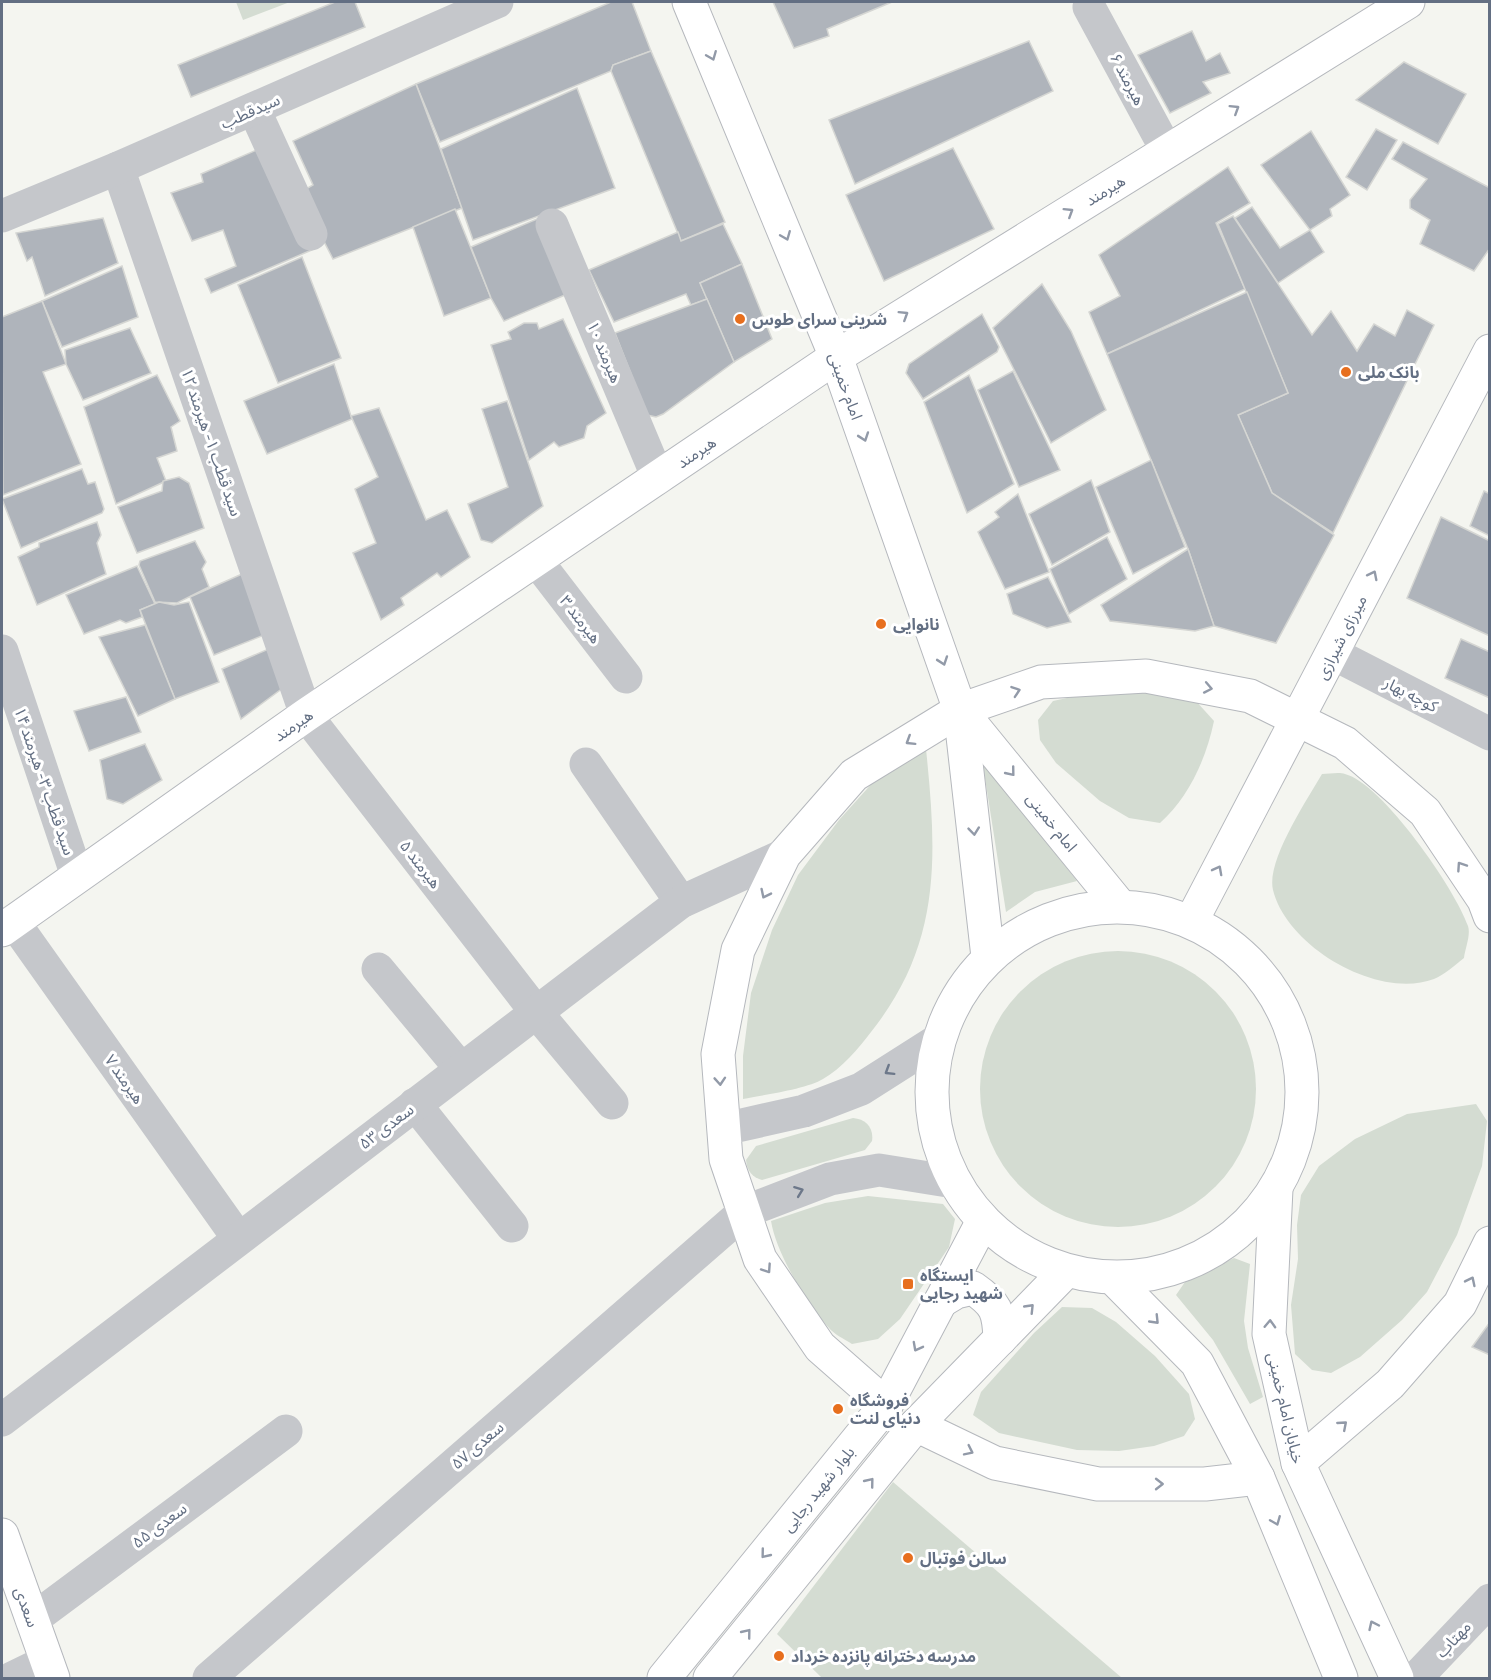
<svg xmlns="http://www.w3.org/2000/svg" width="1491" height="1680" font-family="'Exo 2','Noto Sans Arabic',sans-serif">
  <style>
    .green { fill: #d4dcd2 }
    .building { fill: #afb4bb; stroke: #d5d6d3; stroke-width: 1.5 }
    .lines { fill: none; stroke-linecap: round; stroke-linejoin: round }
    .major-casing { stroke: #b5b8bd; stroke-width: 35 }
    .minor { stroke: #c5c7cb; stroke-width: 33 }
    .major { stroke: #fff; stroke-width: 33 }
    .oneway { stroke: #929aa8 }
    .oneway2 { stroke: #6d788a }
    .poi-dot { fill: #e76f1e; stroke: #fff; stroke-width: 2 }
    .labels { text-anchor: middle; stroke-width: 6; stroke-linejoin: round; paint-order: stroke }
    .street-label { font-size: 16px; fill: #636f83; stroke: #fff }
    .poi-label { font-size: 16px; font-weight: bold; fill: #636f83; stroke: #fff; text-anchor: start }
  </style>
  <rect width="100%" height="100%" fill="#f4f5f0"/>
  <g class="green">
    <path d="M236,2H290L243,20Z"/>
    <path d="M1148,692L1195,700L1214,721C1206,759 1189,797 1160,823L1129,818L1100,801L1056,763L1040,740L1038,720L1053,701L1090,693Z"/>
    <path d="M926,749C937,856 942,943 871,1032C858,1049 842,1068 823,1079C807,1089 763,1095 743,1099V1056L751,993L772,930L798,875L839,820L875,780Z"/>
    <path d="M982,759L1077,881L1035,892L1006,912Z"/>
    <path d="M1322,774C1329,774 1339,772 1345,774C1382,783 1456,890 1468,926C1471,935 1465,949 1464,958C1455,965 1444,975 1434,979C1378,1000 1287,947 1273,890C1266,861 1307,800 1322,774Z"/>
    <circle cx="1118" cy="1089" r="138"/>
    <path d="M1476,1104L1487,1121L1482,1166L1457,1235L1427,1292L1402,1320L1360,1357L1331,1373L1312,1370L1295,1354L1291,1305L1298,1259L1297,1225L1301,1195L1319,1166L1355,1139L1407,1114Z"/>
    <path d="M853,1118C866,1119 874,1128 872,1141L865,1150L762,1180C752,1177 747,1171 746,1160L756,1146Z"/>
    <path d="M868,1196L943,1204L955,1219L949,1247L900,1319L878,1339L852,1344C844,1339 834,1334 829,1328C807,1304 776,1253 771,1221L825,1203Z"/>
    <path d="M1234,1258L1250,1264L1244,1321L1248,1348L1263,1397L1250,1404L1213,1340L1176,1295L1185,1282Z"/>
    <path d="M1062,1307L1092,1308L1116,1322L1155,1356L1189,1394L1195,1419L1184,1436L1154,1446L1119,1451L1077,1450L999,1433L973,1415L981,1392L1034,1333Z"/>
    <path d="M893,1482L1122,1678H822L777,1634Z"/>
  </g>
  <g class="building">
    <path d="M335,2H355L365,27L191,97L178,65Z"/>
    <path d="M611,2H632L651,51L613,65L611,71L440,142L416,84Z"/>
    <path d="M773,2H892L827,29L829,36L794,48Z"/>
    <path d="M1192,31L1206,61L1220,53L1230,73L1203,82L1211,93L1170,113L1138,55Z"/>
    <path d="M1029,41L1053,91L855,184L829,120Z"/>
    <path d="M651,51L725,222L681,241L611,71L613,65Z"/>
    <path d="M1404,62L1466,94L1438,144L1356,100Z"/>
    <path d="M416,84L462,208L333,259L299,193L313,185L293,141Z"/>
    <path d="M577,88L615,188L473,240L441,149Z"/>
    <path d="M1376,129L1397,140L1367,190L1346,177Z"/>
    <path d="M1311,131L1350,195L1330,209L1332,216L1310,230L1261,165Z"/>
    <path d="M1403,142L1490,188V248L1474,271L1420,244L1430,220L1410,208V200L1427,179L1392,159Z"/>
    <path d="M266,146L314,249L211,293L205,279L236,266L223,230L192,241L171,193L203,182L201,174Z"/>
    <path d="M953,148L994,229L884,281L846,195Z"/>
    <path d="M1228,167L1250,203L1216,223L1245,289L1107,354L1089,312L1120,296L1099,255Z"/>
    <path d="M1252,207L1280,248L1310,230L1324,252L1278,283L1235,218Z"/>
    <path d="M455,209L491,298L444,316L413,227Z"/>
    <path d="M544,216L572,292L504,321L491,298L471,247Z"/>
    <path d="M1233,216L1312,335L1331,311L1357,351L1374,324L1395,336L1407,310L1434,325L1333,533L1272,493L1238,415L1288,393L1218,224Z"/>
    <path d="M103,218L118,263L45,296L32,257L27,261L16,233Z"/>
    <path d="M723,224L742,264L700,283L707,299L691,305L686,294L614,322L589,270L678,232L681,241Z"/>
    <path d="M302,257L341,358L278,383L238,285Z"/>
    <path d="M742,264L772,339L734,362L700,283Z"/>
    <path d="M122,266L138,317L62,347L42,301Z"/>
    <path d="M1042,284L1071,331L1106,410L1051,443L993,328Z"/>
    <path d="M1247,292L1288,393L1238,415L1272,493L1334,535L1276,643L1214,626L1188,549L1107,354Z"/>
    <path d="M707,299L734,362L663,414L656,417L647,415L615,333Z"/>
    <path d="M42,301L66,364L43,372L81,464L3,495L2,317Z"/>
    <path d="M982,314L999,347L997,352L923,399L906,373L909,364Z"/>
    <path d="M563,319L606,413L587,426L584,438L559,447L554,442L529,460L491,345L511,339L508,332L524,323H537L539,329Z"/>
    <path d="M130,328L151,373L83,400L66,364L65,350Z"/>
    <path d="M334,364L352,419L267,454L244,401Z"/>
    <path d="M1013,371L1060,470L1019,487L978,390Z"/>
    <path d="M157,375L180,421L171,427L177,451L157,458L166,481L116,504L84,407Z"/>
    <path d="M969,375L1014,484L967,513L924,402Z"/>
    <path d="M507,401L543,506L492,543L481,540L468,504L508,487L482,409Z"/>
    <path d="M379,408L426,520L447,510L470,557L441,577L437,573L401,598L404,605L381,620L353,553L376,543L355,489L378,477L351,416Z"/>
    <path d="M1151,460L1185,547L1133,574L1096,487Z"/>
    <path d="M82,469L88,484L95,482L104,509L102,513L21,548L2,499Z"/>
    <path d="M179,477L189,483L204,528L137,553L118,507L162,491L163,481Z"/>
    <path d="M1091,480L1110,532L1052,565L1029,514Z"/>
    <path d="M1484,491L1490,494V536L1470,526Z"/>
    <path d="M1018,494L1049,572L1005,589L978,532L999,517L995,512Z"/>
    <path d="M1441,517L1490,541V636L1407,598Z"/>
    <path d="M97,522L101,535L97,543L106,574L37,605L18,557L39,547V543Z"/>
    <path d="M1107,537L1127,579L1069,614L1050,569Z"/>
    <path d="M195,541L206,562L202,569L209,587L177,603L155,602L139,565L140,561Z"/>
    <path d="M1188,549L1214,626L1195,631L1110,621L1101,605Z"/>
    <path d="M137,566L155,604L140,610L142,617L126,623L120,620L84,634L66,595Z"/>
    <path d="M251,570L274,631L214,655L190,597Z"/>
    <path d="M1048,577L1071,622L1047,628L1013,614L1007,594Z"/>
    <path d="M159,602L174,605L189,602L219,682L175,699L140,610Z"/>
    <path d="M145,625L175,699L138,716L99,637Z"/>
    <path d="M1461,639L1490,652V698L1445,678Z"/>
    <path d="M278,645L291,682L241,719L222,669Z"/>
    <path d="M126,697L141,732L89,751L74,711Z"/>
    <path d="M145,744L162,780L123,804L107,799L100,760Z"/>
    <path d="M1490,1322V1355L1472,1347Z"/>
  </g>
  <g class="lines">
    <defs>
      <g id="major">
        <path d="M689,2L836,357L960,710L988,957"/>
        <path d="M960,710L1120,906"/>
        <circle cx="1117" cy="1092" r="185"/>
        <path d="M1191,922L1490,351"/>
        <path d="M2,930L306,715L836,357L1408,2"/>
        <path d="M1276,1189L1269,1334L1298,1463L1397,1678"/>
        <path d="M1114,1279L1197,1363L1258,1478L1341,1678"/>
        <path d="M941,1301L956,1292L973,1288C996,1304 999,1311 1000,1339"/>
        <path d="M886,1405L820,1347L760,1259L726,1159L718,1054L738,950L784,855L854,775L960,710L1041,682L1146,676L1250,696L1345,743L1425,812L1484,900L1490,916"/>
        <path d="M916,1425L995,1463L1098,1484H1205L1258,1478"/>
        <path d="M1298,1463L1390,1384L1460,1304L1490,1243"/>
        <path d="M2,1535L53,1678"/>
        <path d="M664,1678L886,1405L983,1221"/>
        <path d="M710,1678L916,1425L1066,1271"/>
      </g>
    </defs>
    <use href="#major" class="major-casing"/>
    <g class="minor">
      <path d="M1089,7L1167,151"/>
      <path d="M254,109L311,234"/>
      <path d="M118,168L306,715L536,1012L612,1103"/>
      <path d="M2,216L118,168L497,2"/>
      <path d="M552,225L658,478"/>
      <path d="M536,560L626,677"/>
      <path d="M2,651L77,876"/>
      <path d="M1332,653L1490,734"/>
      <path d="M586,764L681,902"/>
      <path d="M13,921L238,1238"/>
      <path d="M378,969L461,1069"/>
      <path d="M415,1104L512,1226"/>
      <path d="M724,1129L804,1111L861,1089L938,1040"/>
      <path d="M2,1420L681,902L784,855"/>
      <path d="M32,1620L286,1431"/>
      <path d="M12,1678L47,1661"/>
      <path d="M209,1678L744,1212L830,1179L879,1170L954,1182"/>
      <path d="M1416,1678L1490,1600"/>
    </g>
    <use href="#major" class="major"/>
  </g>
  <defs><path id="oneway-chevron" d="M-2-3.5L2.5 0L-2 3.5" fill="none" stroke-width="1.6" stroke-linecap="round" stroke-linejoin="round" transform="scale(1.5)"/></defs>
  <g class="oneway">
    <use href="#oneway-chevron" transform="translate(712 56) rotate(68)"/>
    <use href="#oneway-chevron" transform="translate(1235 109) rotate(-32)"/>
    <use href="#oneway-chevron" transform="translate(1069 212) rotate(-32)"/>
    <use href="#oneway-chevron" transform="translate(786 236) rotate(68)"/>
    <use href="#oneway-chevron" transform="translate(904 315) rotate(-32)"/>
    <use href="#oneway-chevron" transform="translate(864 437) rotate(71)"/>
    <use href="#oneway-chevron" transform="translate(1373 575) rotate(-63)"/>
    <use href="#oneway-chevron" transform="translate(943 661) rotate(71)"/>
    <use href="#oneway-chevron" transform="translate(1208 688) rotate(11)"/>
    <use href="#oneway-chevron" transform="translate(1016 691) rotate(-19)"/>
    <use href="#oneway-chevron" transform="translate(910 741) rotate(148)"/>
    <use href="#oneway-chevron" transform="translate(1011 772) rotate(51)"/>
    <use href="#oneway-chevron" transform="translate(974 831) rotate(84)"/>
    <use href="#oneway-chevron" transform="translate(1461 866) rotate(-124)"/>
    <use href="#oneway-chevron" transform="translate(1218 870) rotate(-62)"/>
    <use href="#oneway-chevron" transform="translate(765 894) rotate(116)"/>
    <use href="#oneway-chevron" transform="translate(720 1081) rotate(86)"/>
    <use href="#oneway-chevron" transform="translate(767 1269) rotate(56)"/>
    <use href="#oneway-chevron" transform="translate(1471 1281) rotate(-64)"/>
    <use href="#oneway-chevron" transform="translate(1030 1308) rotate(-46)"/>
    <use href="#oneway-chevron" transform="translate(1155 1320) rotate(46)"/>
    <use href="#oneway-chevron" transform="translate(1270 1324) rotate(-88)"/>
    <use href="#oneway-chevron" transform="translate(917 1347) rotate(118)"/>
    <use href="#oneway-chevron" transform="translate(1343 1425) rotate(-41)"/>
    <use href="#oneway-chevron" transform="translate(969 1451) rotate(26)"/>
    <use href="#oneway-chevron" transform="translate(870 1482) rotate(-51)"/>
    <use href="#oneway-chevron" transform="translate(1159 1484)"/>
    <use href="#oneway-chevron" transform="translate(1276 1521) rotate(68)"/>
    <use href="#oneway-chevron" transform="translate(765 1554) rotate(129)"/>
    <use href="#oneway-chevron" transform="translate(1373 1625) rotate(-115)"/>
    <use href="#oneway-chevron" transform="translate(747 1633) rotate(-51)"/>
  </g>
  <g class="oneway2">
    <use href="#oneway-chevron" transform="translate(889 1071) rotate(148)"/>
    <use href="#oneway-chevron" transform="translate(799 1191) rotate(-21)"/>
  </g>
  <g class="poi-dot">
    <circle cx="740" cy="319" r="6"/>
    <circle cx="1346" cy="372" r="6"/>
    <circle cx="881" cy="624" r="6"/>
    <rect x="902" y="1278" width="12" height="12" rx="3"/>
    <circle cx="838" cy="1409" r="6"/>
    <circle cx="908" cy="1558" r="6"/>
    <circle cx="779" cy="1656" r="6"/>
  </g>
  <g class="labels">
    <g class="street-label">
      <text transform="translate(1128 79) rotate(62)" y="6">هیرمند ۶</text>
      <text transform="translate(250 111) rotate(-24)" y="6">سیدقطب</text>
      <text transform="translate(1105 190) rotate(-32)" y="6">هیرمند</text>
      <text transform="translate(605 352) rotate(67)" y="6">هیرمند ۱۰</text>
      <text transform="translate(846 386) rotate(70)" y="6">امام خمینی</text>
      <text transform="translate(212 442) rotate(71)" y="6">سید قطب ۱- هیرمند ۱۲</text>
      <text transform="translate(696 452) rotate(-34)" y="6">هیرمند</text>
      <text transform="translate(581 619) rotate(52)" y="6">هیرمند ۳</text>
      <text transform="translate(1341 637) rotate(-63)" y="6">میرزای شیرازی</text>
      <text transform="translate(1411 694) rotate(27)" y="6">کوچه بهار</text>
      <text transform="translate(293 725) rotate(-35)" y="6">هیرمند</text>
      <text transform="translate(45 781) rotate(71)" y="6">سید قطب ۳- هیرمند ۱۴</text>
      <text transform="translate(1052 822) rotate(51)" y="6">امام خمینی</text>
      <text transform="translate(421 864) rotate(52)" y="6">هیرمند ۵</text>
      <text transform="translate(125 1079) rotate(55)" y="6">هیرمند ۷</text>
      <text transform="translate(386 1126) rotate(-37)" y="6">سعدی ۵۳</text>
      <text transform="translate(1286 1408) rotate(77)" y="6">خیابان امام خمینی</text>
      <text transform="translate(477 1445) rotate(-41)" y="6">سعدی ۵۷</text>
      <text transform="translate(818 1489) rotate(-51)" y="6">بلوار شهید رجایی</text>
      <text transform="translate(159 1525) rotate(-37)" y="6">سعدی ۵۵</text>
      <text transform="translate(27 1607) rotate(70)" y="6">سعدی</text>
      <text transform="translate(1453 1639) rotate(-47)" y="6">مهتاب</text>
    </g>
    <g class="poi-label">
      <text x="752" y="325">شرینی سرای طوس</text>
      <text x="1358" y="378">بانک ملی</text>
      <text x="893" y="630">نانوایی</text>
      <text x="920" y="1281">ایستگاه<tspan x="920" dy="18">شهید رجایی</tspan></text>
      <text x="850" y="1406">فروشگاه<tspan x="850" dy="18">دنیای لنت</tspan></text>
      <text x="920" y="1564">سالن فوتبال</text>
      <text x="791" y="1662">مدرسه دخترانه پانزده خرداد</text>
    </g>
  </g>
  <rect width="1491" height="1680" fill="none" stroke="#636f83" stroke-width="6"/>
</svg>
